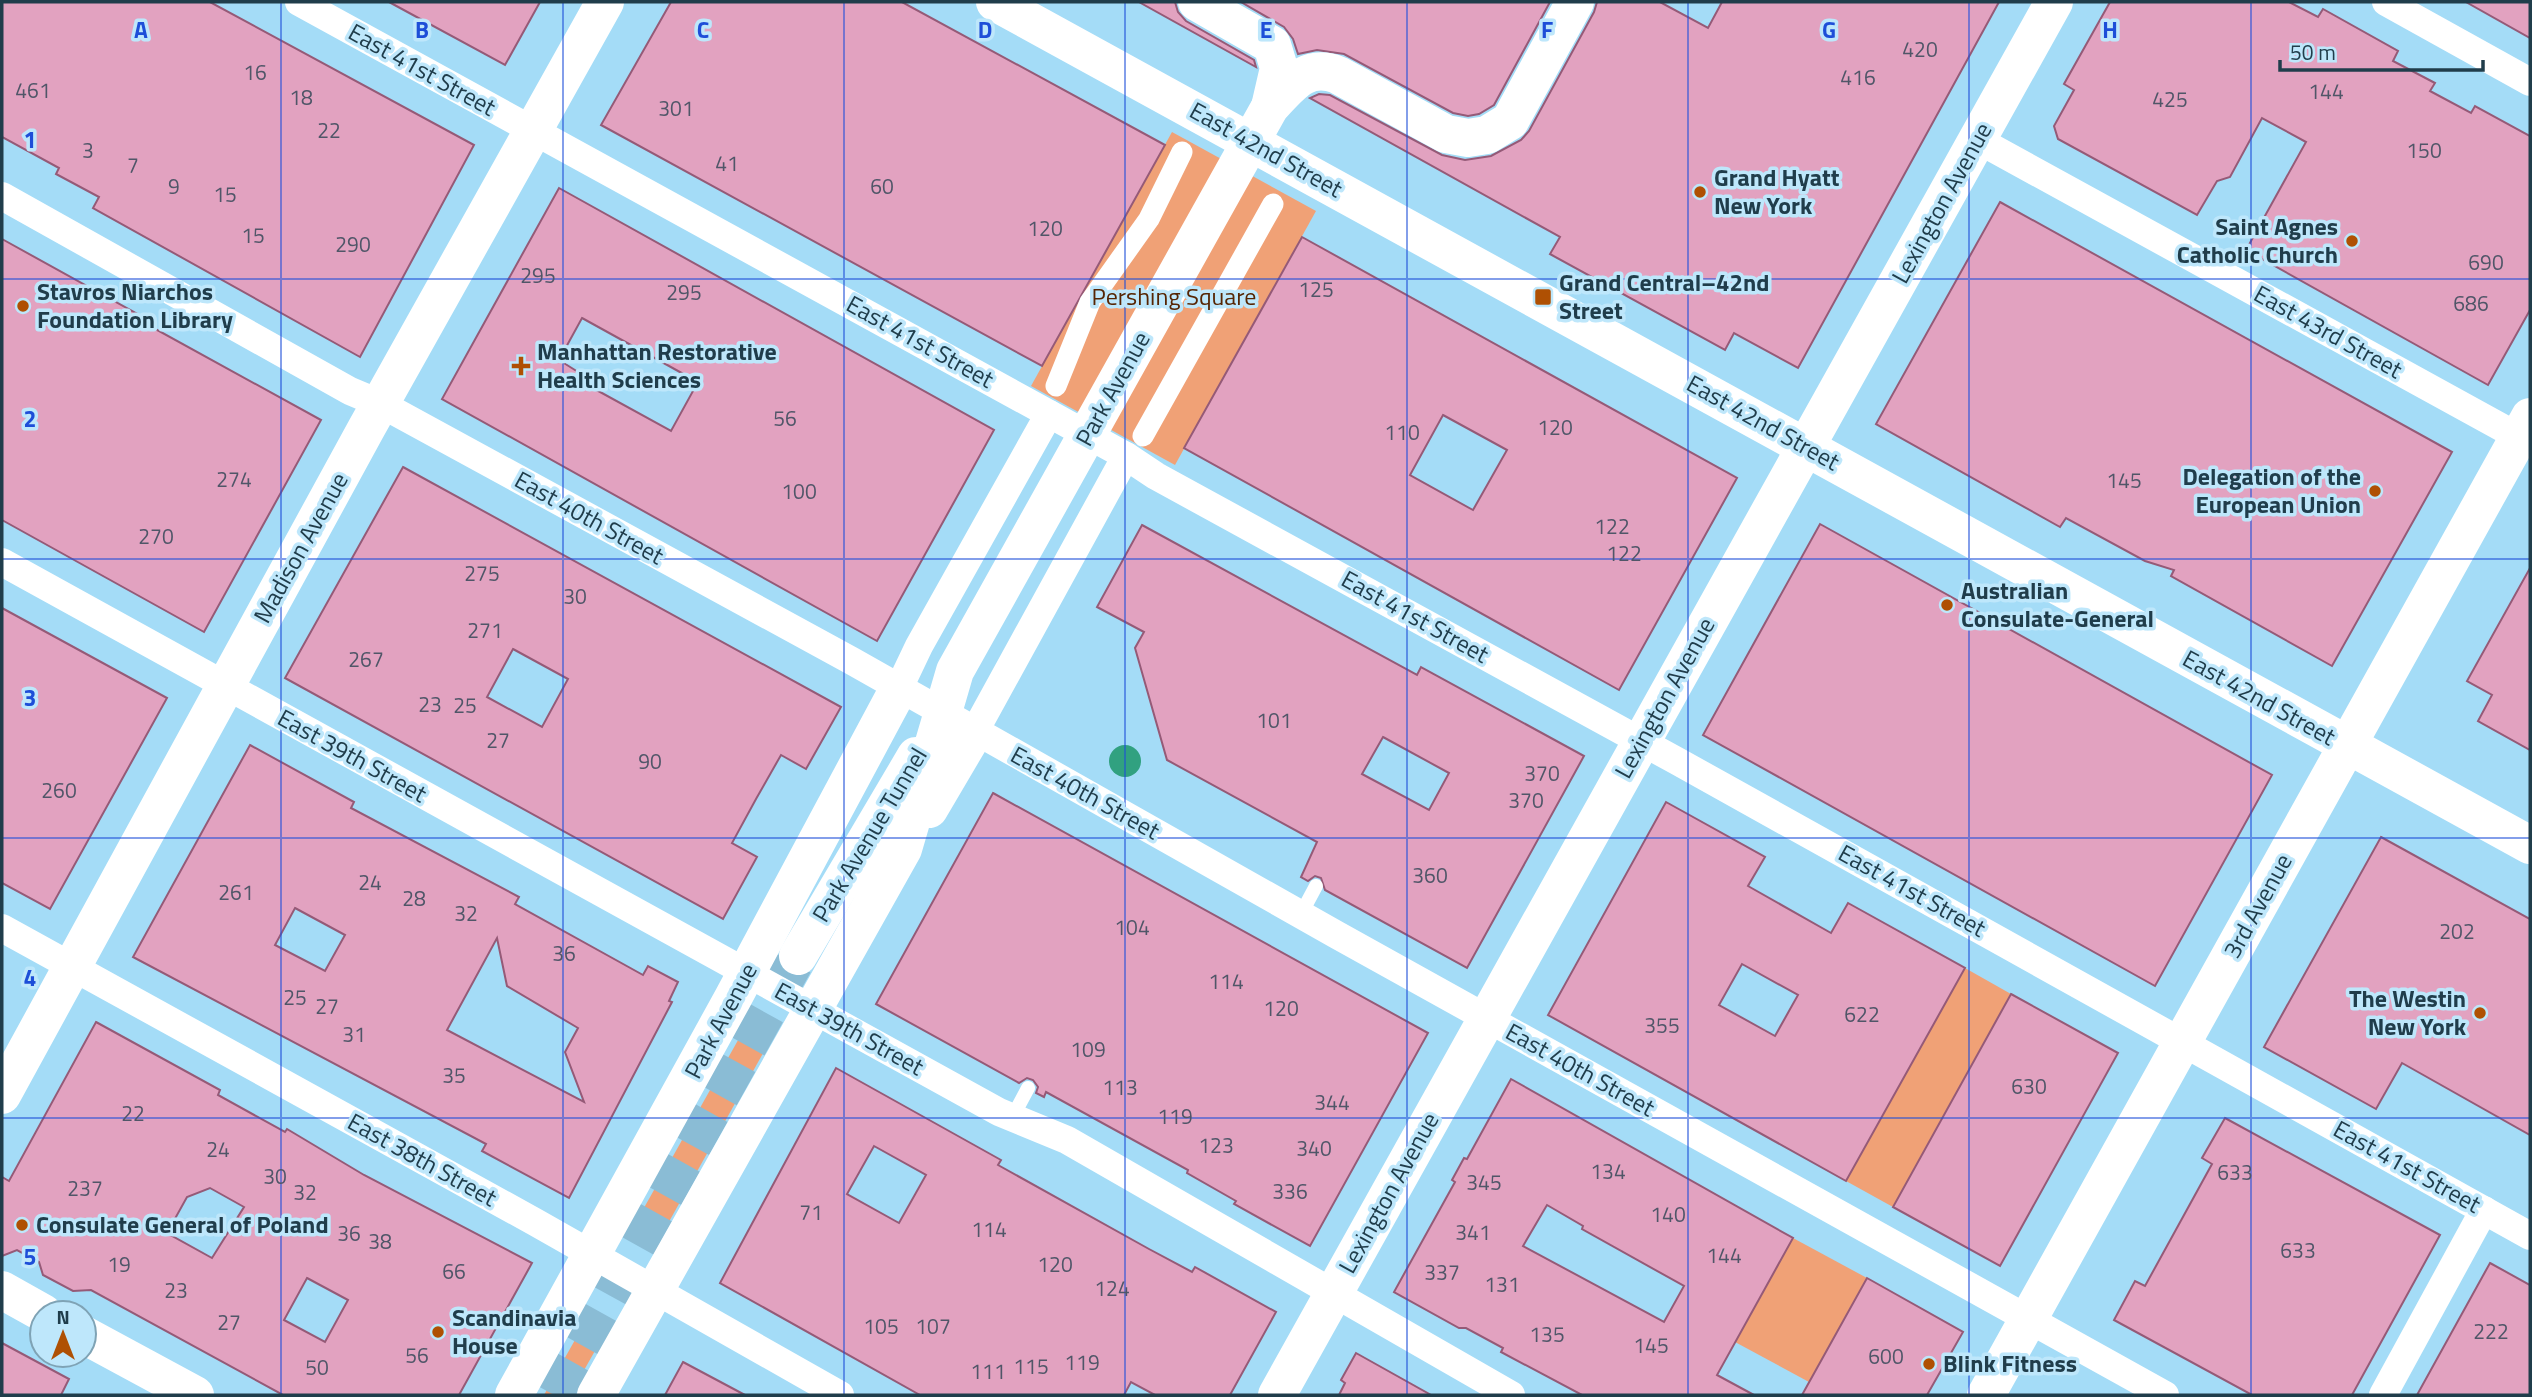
<svg xmlns="http://www.w3.org/2000/svg" width="2532" height="1397" font-family="'Titillium Web',sans-serif">
  <style>
    .green { fill: #f0a176 }
    .water { fill: #31a180 }
    .building { fill: #e2a2c0; stroke: #955a77; stroke-width: 2; fill-rule: evenodd }
    .lines { fill: none; stroke-linecap: round; stroke-linejoin: round }
    .primary-tunnel { stroke: #8abcd5; stroke-width: 38; stroke-dasharray: 38 19; stroke-linecap: butt }
    .service { stroke: #fff; stroke-width: 14 }
    .pedestrian { stroke: #fff; stroke-width: 21 }
    .minor { stroke: #fff; stroke-width: 28 }
    .secondary { stroke: #fff; stroke-width: 38 }
    .primary { stroke: #fff; stroke-width: 38 }
    .grid { fill: none; stroke: #1d4ed8; stroke-width: 2; stroke-opacity: 0.55 }
    .poi-dot { fill: #af5003; stroke: #bee7fb; stroke-width: 2.5 }
    .labels { text-anchor: middle; stroke-width: 7; stroke-linejoin: round; paint-order: stroke }
    .number-label { font-size: 21px; fill: #505668 }
    .street-label { font-size: 24px; fill: #203d4b; stroke: #bee7fb }
    .poi-label { font-size: 24px; font-weight: bold; fill: #203d4b; stroke: #bee7fb; text-anchor: start }
    .park-label { font-size: 24px; fill: #562503; stroke: #bee7fb }
    .grid-label { font-size: 23px; text-anchor: middle; font-weight: bold; fill: #1d4ed8; stroke: #bee7fb; stroke-width: 7; stroke-linejoin: round; paint-order: stroke }
  </style>
  <rect width="100%" height="100%" fill="#a4dcf7"/>
  <g class="green">
    <path d="M1172,132L1316,211L1175,465L1031,386Z"/>
    <path d="M1965,968L2011,994L1942,1118L1963,1129L1893,1207L1846,1181Z"/>
    <path d="M751,1017L776,1030L656,1245L631,1231Z"/>
    <path d="M1793,1238L1867,1278L1809,1382L1735,1342Z"/>
    <path d="M589,1315L609,1326L570,1395H544Z"/>
  </g>
  <circle class="water" cx="1125" cy="761" r="16"/>
  <g class="building">
    <path d="M2,2H210L474,145L360,357L93,208L99,197L56,174L59,168L2,137Z"/>
    <path d="M389,2H540L505,65Z"/>
    <path d="M671,2H902L1165,145L1042,366L601,125Z"/>
    <path d="M1139,2H1175L1178,12L1186,21L1254,60L1256,67Z"/>
    <path d="M1241,2H1550L1494,105L1479,114L1468,116L1453,113L1344,54L1317,50L1298,54L1293,39L1284,27Z"/>
    <path d="M1597,2H1660L1708,28L1722,2H1999L1798,368L1734,333L1725,350L1550,254L1560,237L1310,98L1319,94L1330,95L1442,155L1465,160L1491,156L1521,140L1529,131L1594,12Z"/>
    <path d="M2110,2H2289L2318,17L2323,9L2398,51L2393,61L2435,83L2430,91L2471,113L2475,106L2530,136V310L2488,385L2246,250L2306,142L2262,118L2230,177L2217,181L2197,215L2058,139L2054,126L2074,90L2064,84Z"/>
    <path d="M2466,2H2530V38Z"/>
    <path d="M559,188L994,430L877,641L442,399ZM582,318L698,382L671,431L591,387L594,382L559,360Z"/>
    <path d="M2000,202L2452,452L2332,666L2171,576L2174,570L2145,561L2066,518L2060,527L1876,424Z"/>
    <path d="M1302,237L1737,478L1619,690L1184,448ZM1443,415L1507,450L1473,510L1410,475Z"/>
    <path d="M2,239L141,316L139,320L321,420L204,632L2,520Z"/>
    <path d="M403,467L841,707L806,769L781,755L756,799L732,843L757,857L723,919L285,678ZM513,649L568,679L542,727L487,697Z"/>
    <path d="M1820,524L2272,775L2155,986L1703,735Z"/>
    <path d="M1142,525L1417,675L1421,667L1584,756L1467,968L1325,890L1321,878L1315,876L1308,881L1301,877L1317,842L1167,760L1135,648L1144,632L1097,607ZM1383,737L1449,773L1429,810L1362,774Z"/>
    <path d="M2530,568V750L2478,721L2492,695L2467,681Z"/>
    <path d="M2,608L167,698L50,909L2,883Z"/>
    <path d="M250,745L354,802L351,808L519,897L515,904L643,975L648,966L678,982L669,1001L672,1002L569,1198L482,1151L486,1144L133,957ZM295,908L345,935L325,971L275,945ZM497,938L507,986L578,1028L565,1052L584,1102L447,1030Z"/>
    <path d="M993,793L1428,1033L1310,1246L1234,1204L1236,1201L1187,1173L1188,1170L1046,1092L1044,1097L1036,1093L1038,1087L1033,1080L1027,1078L1019,1083L876,1004Z"/>
    <path d="M1666,802L1765,857L1748,886L1831,933L1848,903L1965,968L1846,1181L1548,1015ZM1742,964L1798,995L1775,1036L1719,1005Z"/>
    <path d="M2381,837L2530,919V1135L2402,1063L2376,1109L2264,1047Z"/>
    <path d="M2011,994L2118,1053L2000,1266L1893,1207Z"/>
    <path d="M96,1022L220,1090L218,1095L285,1132L287,1129L364,1175L532,1263L459,1395H283L91,1290L73,1291L43,1275L39,1262L17,1250L2,1256V1177L9,1181ZM210,1188L244,1207L212,1258L167,1233L187,1197ZM307,1278L348,1300L325,1342L284,1320Z"/>
    <path d="M836,1068L1001,1160L998,1165L1149,1249L1192,1272L1195,1267L1276,1312L1230,1395H1155L1131,1382L1124,1395H920L720,1283ZM874,1146L926,1175L899,1223L847,1194Z"/>
    <path d="M1511,1079L1793,1238L1717,1375L1754,1395H1582L1501,1352L1503,1348L1466,1328H1459L1394,1292L1455,1182L1452,1180L1464,1158L1467,1159ZM1547,1205L1583,1226L1582,1229L1684,1286L1664,1322L1523,1246Z"/>
    <path d="M2225,1118L2440,1235L2352,1395H2252L2114,1320L2135,1281L2145,1286L2212,1164L2202,1158Z"/>
    <path d="M2490,1263L2530,1285V1395H2417Z"/>
    <path d="M1867,1278L1963,1332L1927,1395H1802Z"/>
    <path d="M2,1343L69,1379L61,1395H2Z"/>
    <path d="M1356,1353L1431,1395H1339L1345,1383L1341,1380Z"/>
    <path d="M683,1362L745,1395H665Z"/>
  </g>
  <g class="lines">
    <path class="primary-tunnel" d="M554,1395L798,956"/>
    <g class="service">
      <path d="M1301,914L1316,886"/>
      <path d="M1012,1118L1028,1088"/>
    </g>
    <g class="pedestrian">
      <path d="M1056,386L1090,302L1149,219L1182,152"/>
      <path d="M1143,436L1273,204"/>
    </g>
    <g class="minor">
      <path d="M299,2L1126,456L1156,476L1677,761L2530,1236"/>
      <path d="M2386,2L2530,82"/>
      <path d="M1978,140L2530,443"/>
      <path d="M2,196L350,391L381,404L852,661L1337,935L2165,1395"/>
      <path d="M2,562L999,1112L1067,1140L1511,1395"/>
      <path d="M899,688L919,646L1049,414"/>
      <path d="M975,731L1126,456"/>
      <path d="M2,928L535,1222L840,1395"/>
      <path d="M2383,1395L2484,1210"/>
    </g>
    <g class="secondary">
      <path d="M2,1095L366,429L605,2"/>
      <path d="M2,1290L43,1313"/>
      <path d="M84,1335L195,1395"/>
      <path d="M1277,1395L2054,2"/>
    </g>
    <g class="primary">
      <path d="M995,2L2530,845"/>
      <path d="M1197,2L1272,45L1279,68L1270,107"/>
      <path d="M929,809L975,731"/>
      <path d="M798,956L916,756"/>
      <path d="M514,1395L733,998L899,688"/>
      <path d="M596,1395L903,849L955,671L1270,107C1290,86 1306,62 1338,75L1446,134L1468,138L1487,135L1510,121L1575,2"/>
      <path d="M1986,1395L2530,417"/>
    </g>
  </g>
  <path class="grid" d="M281,2V1395M563,2V1395M844,2V1395M1125,2V1395M1407,2V1395M1688,2V1395M1969,2V1395M2251,2V1395M2,279H2530M2,559H2530M2,838H2530M2,1118H2530"/>
  <g class="poi-dot">
    <circle cx="1700" cy="192" r="7"/>
    <circle cx="2352" cy="241" r="7"/>
    <rect x="1534" y="288" width="18" height="18" rx="3.5"/>
    <circle cx="23" cy="306" r="7"/>
    <path d="M517.5 355.5h7v7h7v7h-7v7h-7v-7h-7v-7h7z"/>
    <circle cx="2375" cy="491" r="7"/>
    <circle cx="1947" cy="605" r="7"/>
    <circle cx="2480" cy="1013" r="7"/>
    <circle cx="22" cy="1225" r="7"/>
    <circle cx="438" cy="1332" r="7"/>
    <circle cx="1929" cy="1364" r="7"/>
  </g>
  <g class="labels">
    <g class="number-label">
      <text x="1920" y="57">420</text>
      <text x="255" y="80">16</text>
      <text x="1858" y="85">416</text>
      <text x="33" y="98">461</text>
      <text x="2326" y="99">144</text>
      <text x="301" y="105">18</text>
      <text x="2170" y="107">425</text>
      <text x="676" y="116">301</text>
      <text x="329" y="138">22</text>
      <text x="88" y="158">3</text>
      <text x="2424" y="158">150</text>
      <text x="727" y="171">41</text>
      <text x="133" y="173">7</text>
      <text x="174" y="194">9</text>
      <text x="882" y="194">60</text>
      <text x="225" y="202">15</text>
      <text x="1045" y="236">120</text>
      <text x="253" y="243">15</text>
      <text x="353" y="252">290</text>
      <text x="2486" y="270">690</text>
      <text x="538" y="283">295</text>
      <text x="1316" y="297">125</text>
      <text x="684" y="300">295</text>
      <text x="2471" y="311">686</text>
      <text x="785" y="426">56</text>
      <text x="1555" y="435">120</text>
      <text x="1402" y="440">110</text>
      <text x="234" y="487">274</text>
      <text x="2124" y="488">145</text>
      <text x="799" y="499">100</text>
      <text x="1612" y="534">122</text>
      <text x="156" y="544">270</text>
      <text x="1624" y="561">122</text>
      <text x="482" y="581">275</text>
      <text x="575" y="604">30</text>
      <text x="485" y="638">271</text>
      <text x="366" y="667">267</text>
      <text x="430" y="712">23</text>
      <text x="465" y="713">25</text>
      <text x="1274" y="728">101</text>
      <text x="498" y="748">27</text>
      <text x="650" y="769">90</text>
      <text x="1542" y="781">370</text>
      <text x="59" y="798">260</text>
      <text x="1526" y="808">370</text>
      <text x="1430" y="883">360</text>
      <text x="370" y="890">24</text>
      <text x="236" y="900">261</text>
      <text x="414" y="906">28</text>
      <text x="466" y="921">32</text>
      <text x="1132" y="935">104</text>
      <text x="2457" y="939">202</text>
      <text x="564" y="961">36</text>
      <text x="1226" y="989">114</text>
      <text x="295" y="1005">25</text>
      <text x="327" y="1014">27</text>
      <text x="1281" y="1016">120</text>
      <text x="1862" y="1022">622</text>
      <text x="1662" y="1033">355</text>
      <text x="354" y="1042">31</text>
      <text x="1088" y="1057">109</text>
      <text x="454" y="1083">35</text>
      <text x="2029" y="1094">630</text>
      <text x="1120" y="1095">113</text>
      <text x="1332" y="1110">344</text>
      <text x="133" y="1121">22</text>
      <text x="1175" y="1124">119</text>
      <text x="1216" y="1153">123</text>
      <text x="1314" y="1156">340</text>
      <text x="218" y="1157">24</text>
      <text x="1608" y="1179">134</text>
      <text x="2235" y="1180">633</text>
      <text x="275" y="1184">30</text>
      <text x="1484" y="1190">345</text>
      <text x="85" y="1196">237</text>
      <text x="1290" y="1199">336</text>
      <text x="305" y="1200">32</text>
      <text x="811" y="1220">71</text>
      <text x="1668" y="1222">140</text>
      <text x="989" y="1237">114</text>
      <text x="1473" y="1240">341</text>
      <text x="349" y="1241">36</text>
      <text x="380" y="1249">38</text>
      <text x="2298" y="1258">633</text>
      <text x="1724" y="1263">144</text>
      <text x="119" y="1272">19</text>
      <text x="1055" y="1272">120</text>
      <text x="454" y="1279">66</text>
      <text x="1442" y="1280">337</text>
      <text x="1502" y="1292">131</text>
      <text x="1112" y="1296">124</text>
      <text x="176" y="1298">23</text>
      <text x="229" y="1330">27</text>
      <text x="881" y="1334">105</text>
      <text x="933" y="1334">107</text>
      <text x="2491" y="1339">222</text>
      <text x="1547" y="1342">135</text>
      <text x="1651" y="1353">145</text>
      <text x="417" y="1363">56</text>
      <text x="1886" y="1364">600</text>
      <text x="1082" y="1370">119</text>
      <text x="1031" y="1374">115</text>
      <text x="317" y="1375">50</text>
      <text x="988" y="1379">111</text>
    </g>
    <g class="street-label">
      <text transform="translate(422 70) rotate(29)" y="8">East 41st Street</text>
      <text transform="translate(1266 150) rotate(29)" y="8">East 42nd Street</text>
      <text transform="translate(1942 203) rotate(-61)" y="8">Lexington Avenue</text>
      <text transform="translate(2328 332) rotate(29)" y="8">East 43rd Street</text>
      <text transform="translate(920 342) rotate(29)" y="8">East 41st Street</text>
      <text transform="translate(1113 389) rotate(-61)" y="8">Park Avenue</text>
      <text transform="translate(1763 423) rotate(29)" y="8">East 42nd Street</text>
      <text transform="translate(589 518) rotate(29)" y="8">East 40th Street</text>
      <text transform="translate(301 548) rotate(-61)" y="8">Madison Avenue</text>
      <text transform="translate(1415 617) rotate(29)" y="8">East 41st Street</text>
      <text transform="translate(1665 698) rotate(-61)" y="8">Lexington Avenue</text>
      <text transform="translate(2259 698) rotate(29)" y="8">East 42nd Street</text>
      <text transform="translate(352 756) rotate(29)" y="8">East 39th Street</text>
      <text transform="translate(1085 793) rotate(29)" y="8">East 40th Street</text>
      <text transform="translate(870 835) rotate(-59)" y="8">Park Avenue Tunnel</text>
      <text transform="translate(1912 891) rotate(29)" y="8">East 41st Street</text>
      <text transform="translate(2258 906) rotate(-61)" y="8">3rd Avenue</text>
      <text transform="translate(721 1021) rotate(-62)" y="8">Park Avenue</text>
      <text transform="translate(849 1029) rotate(29)" y="8">East 39th Street</text>
      <text transform="translate(1580 1070) rotate(29)" y="8">East 40th Street</text>
      <text transform="translate(422 1160) rotate(29)" y="8">East 38th Street</text>
      <text transform="translate(2407 1167) rotate(29)" y="8">East 41st Street</text>
      <text transform="translate(1389 1193) rotate(-61)" y="8">Lexington Avenue</text>
    </g>
    <g class="poi-label">
      <text x="1714" y="186">Grand Hyatt<tspan x="1714" dy="28">New York</tspan></text>
      <text x="2338" y="235" text-anchor="end">Saint Agnes<tspan x="2338" dy="28">Catholic Church</tspan></text>
      <text x="1559" y="291">Grand Central–42nd<tspan x="1559" dy="28">Street</tspan></text>
      <text x="37" y="300">Stavros Niarchos<tspan x="37" dy="28">Foundation Library</tspan></text>
      <text x="537" y="360">Manhattan Restorative<tspan x="537" dy="28">Health Sciences</tspan></text>
      <text x="2361" y="485" text-anchor="end">Delegation of the<tspan x="2361" dy="28">European Union</tspan></text>
      <text x="1961" y="599">Australian<tspan x="1961" dy="28">Consulate-General</tspan></text>
      <text x="2466" y="1007" text-anchor="end">The Westin<tspan x="2466" dy="28">New York</tspan></text>
      <text x="36" y="1233">Consulate General of Poland</text>
      <text x="452" y="1326">Scandinavia<tspan x="452" dy="28">House</tspan></text>
      <text x="1943" y="1372">Blink Fitness</text>
    </g>
    <g class="park-label">
      <text x="1174" y="305">Pershing Square</text>
    </g>
  </g>
  <g class="grid-label">
    <text x="141" y="38">A</text>
    <text x="422" y="38">B</text>
    <text x="703" y="38">C</text>
    <text x="985" y="38">D</text>
    <text x="1266" y="38">E</text>
    <text x="1547" y="38">F</text>
    <text x="1829" y="38">G</text>
    <text x="2110" y="38">H</text>
    <text x="30" y="148">1</text>
    <text x="30" y="427">2</text>
    <text x="30" y="706">3</text>
    <text x="30" y="986">4</text>
    <text x="30" y="1265">5</text>
  </g>
  <rect width="2532" height="1397" fill="none" stroke="#203d4b" stroke-width="7"/>
  <g transform="translate(63 1334)"><circle r="33" fill="#bee7fb" stroke="#7fa3b5" stroke-width="2"/>
  <path d="M0-5L12 26L0 18L-12 26Z" fill="#af5003"/>
  <text y="-10" font-size="19" font-weight="bold" text-anchor="middle" fill="#203d4b">N</text>
  </g>
  <path d="M2280 60v10h203v-10" fill="none" stroke="#203d4b" stroke-width="3.5"/>
  <text x="2290" y="60" font-size="21" fill="#203d4b" stroke="#bee7fb" stroke-width="5" paint-order="stroke">50 m</text>
</svg>
